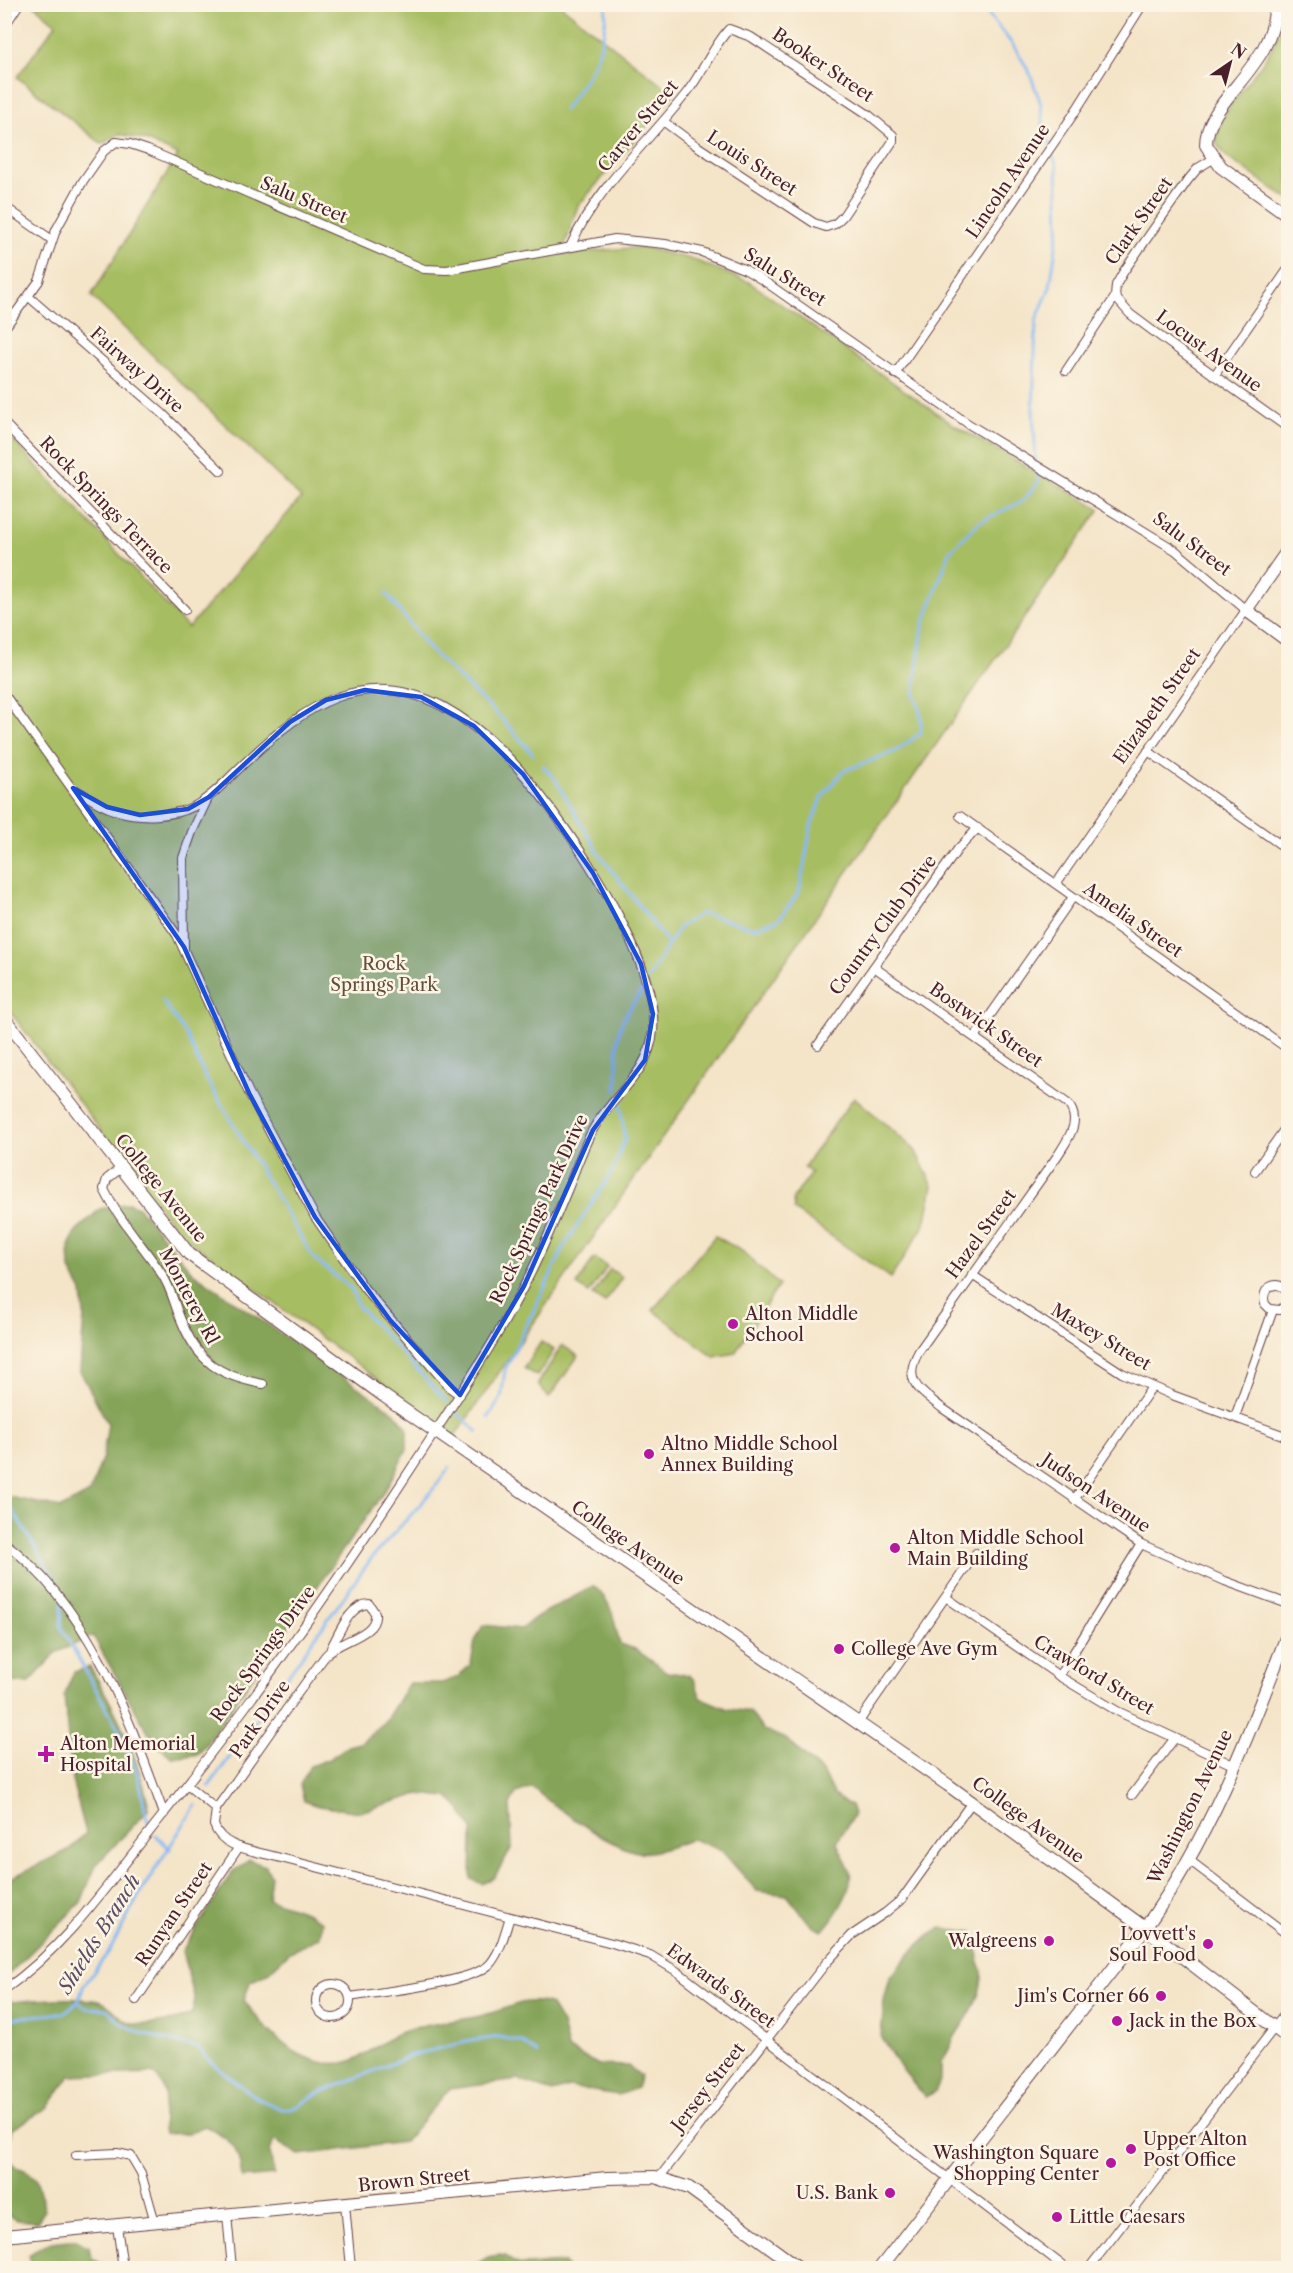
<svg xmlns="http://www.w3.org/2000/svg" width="1293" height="2273" font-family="'Libre Caslon Text',serif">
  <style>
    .green { fill: #a7bd62; stroke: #786e46; stroke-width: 1.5 }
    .forest { fill: #85a458; stroke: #686242; stroke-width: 1.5 }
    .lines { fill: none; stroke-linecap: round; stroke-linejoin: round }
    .stream { stroke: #85b9f3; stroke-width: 3 }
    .street-casing { stroke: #643d43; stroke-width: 10 }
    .secondary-casing { stroke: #643d43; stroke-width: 14 }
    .street { stroke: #fff; stroke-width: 8 }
    .secondary { stroke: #fff; stroke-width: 12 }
    .marked { fill: #1d4ed8; fill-opacity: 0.2; stroke: #1d4ed8; stroke-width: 4.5; stroke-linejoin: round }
    .poi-dot { fill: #b5179e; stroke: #fcf5e5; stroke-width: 2 }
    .labels { text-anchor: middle; stroke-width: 5; stroke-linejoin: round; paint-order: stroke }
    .street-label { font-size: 18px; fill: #4a1f2b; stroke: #fcf5e5 }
    .park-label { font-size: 18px; fill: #664e3c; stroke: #fcf5e5 }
    .poi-label { font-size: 18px; fill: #4a1f2b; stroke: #fcf5e5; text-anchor: start }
    .water-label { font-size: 20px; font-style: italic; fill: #5c4d67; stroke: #fcf5e5 }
  </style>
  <rect width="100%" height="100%" fill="#fcf5e5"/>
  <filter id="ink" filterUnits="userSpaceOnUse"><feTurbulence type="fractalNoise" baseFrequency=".0167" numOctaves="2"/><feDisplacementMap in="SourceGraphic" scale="12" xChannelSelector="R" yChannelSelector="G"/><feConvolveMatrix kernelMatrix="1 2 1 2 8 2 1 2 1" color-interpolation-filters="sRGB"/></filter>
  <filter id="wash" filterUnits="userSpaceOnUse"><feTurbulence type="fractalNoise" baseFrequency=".008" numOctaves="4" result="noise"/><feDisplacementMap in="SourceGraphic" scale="24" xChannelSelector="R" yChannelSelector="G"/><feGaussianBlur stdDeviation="1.35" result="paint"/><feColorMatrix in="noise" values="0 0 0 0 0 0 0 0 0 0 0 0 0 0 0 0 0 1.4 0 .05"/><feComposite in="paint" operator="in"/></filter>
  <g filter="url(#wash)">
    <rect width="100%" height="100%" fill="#f4e4c8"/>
    <g class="green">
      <path d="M34,5H560L674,94L578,206L562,254L642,247L694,260L749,282L954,425L1100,509L455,1436L179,1233L5,1005V432L188,628L301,498L91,296L178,155L145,140L119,134L102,144L17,77L56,24Z"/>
      <path d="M1281,5H1288V199L1228,158L1216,144C1220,92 1289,59 1281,5Z"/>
      <path d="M854,1097L915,1150L933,1186L925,1224L891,1278L794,1210L793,1199L811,1173L804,1167Z"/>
      <path d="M715,1236L742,1251L779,1285L735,1353L714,1357L653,1310Z"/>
      <path d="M594,1258L607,1267L589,1293L577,1285Z"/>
      <path d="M610,1269L622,1277L605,1303L593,1295Z"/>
      <path d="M541,1342L554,1350L537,1376L524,1368Z"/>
      <path d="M562,1345L578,1356L549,1398L538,1384Z"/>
    </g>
    <g class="forest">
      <path d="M128,1203L138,1207L193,1273L394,1412L407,1427V1449L386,1489L199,1754L173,1758L154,1743L93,1636L57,1652L29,1683L5,1682V1496L61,1508L90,1493L103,1456L108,1424L80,1371L84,1315L82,1292L70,1270L69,1246L76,1231L100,1209Z"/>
      <path d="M594,1586C616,1607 612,1618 620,1644L635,1649L667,1672L689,1675L694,1680L701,1698L728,1709L750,1712L763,1730L786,1739L822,1772L834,1795L851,1806L854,1814L837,1842C840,1852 848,1863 850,1873C853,1891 834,1918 823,1930L810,1924L787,1895L757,1891L721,1850L692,1839C677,1845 655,1854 638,1852C615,1849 550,1804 532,1787L516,1793L510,1804L512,1847L494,1878L482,1884L471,1879L472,1828L460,1809L447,1797L419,1794L360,1812L318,1806L304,1801L300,1785L310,1766L329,1759L348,1746L360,1743L370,1735L384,1723L409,1683H442L458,1677L471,1664L475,1641L483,1625L521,1629L536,1617Z"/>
      <path d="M90,1667C117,1711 139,1759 149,1809L96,1865L81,1902L5,1978V1881L70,1849L86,1833L72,1780L64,1695L74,1672Z"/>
      <path d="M249,1860L266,1866L271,1876L268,1899L308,1913L322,1922L320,1937L290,1952L268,1973L250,1982L244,2000C265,2031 300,2068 343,2063C363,2060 381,2041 399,2033C427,2022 457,2022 484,2015C512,2008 521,1997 550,2004L562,2024L568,2049L599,2065L628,2066L641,2076L637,2088L618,2095L569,2087L552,2092L519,2080L449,2089L404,2142L299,2155L274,2140L270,2152L274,2175L242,2178C239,2146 232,2141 205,2126L188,2133L164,2134C157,2109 177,2092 152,2073L70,2076L48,2107L13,2129L6,2152L10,2161L16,2167L27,2171L36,2179L45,2210L37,2222L17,2220L5,2214L4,1993L12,2002C37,1999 75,1997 99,2001C111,2004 119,2018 129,2022C144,2028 179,2021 192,2013L195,2000L182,1951L232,1872Z"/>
      <path d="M942,1928L973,1932C979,1942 976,1948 978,1959C979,1963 982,1968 982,1972C983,1994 969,2016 957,2033C950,2043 952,2049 941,2061V2078L935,2092L925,2097L897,2063L881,2038L884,2000L890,1978L908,1955L930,1934Z"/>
      <path d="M73,2240L89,2246L91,2257L107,2268H33L29,2256C42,2242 54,2241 73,2240Z"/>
      <path d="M499,2255L506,2256C520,2273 544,2260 564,2263L567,2268H469L488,2257Z"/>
    </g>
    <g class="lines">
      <g class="stream">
        <path d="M980,4L1013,45L1029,71L1041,104L1043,127L1050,144"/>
        <path d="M564,110C591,72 606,53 606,4"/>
        <path d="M1036,463L1033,412L1036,321L1050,287L1059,227L1057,166L1051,151"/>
        <path d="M386,593L430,650L501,718L533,754"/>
        <path d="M543,766L555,779L600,855L668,943"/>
        <path d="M648,979L679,927L702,913L755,928L779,919L799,892L812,822L823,796L843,771L896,751L921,733V716L914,692L923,626L950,551L979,522L1023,501L1039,481L1037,469"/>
        <path d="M163,1001L186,1035L207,1080L314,1259L351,1288L358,1306L447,1402"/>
        <path d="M616,1090C619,1071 615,1050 619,1032C622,1014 637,1001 645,985"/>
        <path d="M457,1413L478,1432"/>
        <path d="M488,1418L501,1398L505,1370L565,1245L613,1170L625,1138L620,1102"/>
        <path d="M4,1497L58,1584"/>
        <path d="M62,1605L61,1627L127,1745C128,1757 135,1765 138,1776C143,1793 143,1807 149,1824"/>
        <path d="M209,1786L371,1559C398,1527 427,1501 450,1467"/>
        <path d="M156,1835L170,1849"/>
        <path d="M78,2002L87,2008L107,2009L119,2022L143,2034L198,2048L212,2063L255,2097L281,2109L297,2107L315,2095L412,2055L470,2041L499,2037L522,2042L537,2053"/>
        <path d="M4,2019L63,2013L78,2002L84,1985L110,1950L139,1895L196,1805"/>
      </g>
    </g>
  </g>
  <g filter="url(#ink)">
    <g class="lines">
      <defs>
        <g id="street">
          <path d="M4,27L19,4"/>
          <path d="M4,206L52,240"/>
          <path d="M571,245C598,185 649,142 688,91C702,73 714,45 729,29L751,37L869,115L893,135V141L843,216L835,224L826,227L814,223L694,144L663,121"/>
          <path d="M29,297L163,414L221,471"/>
          <path d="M1115,297L1130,314L1169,343L1288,428"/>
          <path d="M4,329L39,281L56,230L83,181L104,151L116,142L130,144L148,150L424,269L447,270L615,239L665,244L702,252L746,270L764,281L967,423L1175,550L1246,610L1056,884"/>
          <path d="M1066,371L1115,297L1116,285L1124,271L1188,180L1198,168L1213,159"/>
          <path d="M895,374L1073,115L1143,4"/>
          <path d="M1214,376L1288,269"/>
          <path d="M4,423L185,610"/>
          <path d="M4,694L177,935L249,1093L315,1217L364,1288L450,1388L460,1395"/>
          <path d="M1148,751L1288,850"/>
          <path d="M960,816L1288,1049"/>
          <path d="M1280,843L1288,831"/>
          <path d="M184,947L183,858L192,832L208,798"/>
          <path d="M874,967L1067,1103C1083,1120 1068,1139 1058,1155L919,1351C902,1381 919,1390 942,1408L1141,1544L1225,1581L1288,1604"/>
          <path d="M975,1037L1073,897"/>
          <path d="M818,1045L958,849L978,828"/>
          <path d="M121,1168L107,1179L104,1189C118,1219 143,1245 161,1273C171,1287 174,1304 181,1320C198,1362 219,1376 263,1384"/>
          <path d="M1255,1171L1288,1124"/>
          <path d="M972,1275L1122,1373L1172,1395L1288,1437"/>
          <path d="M1288,1292C1278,1278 1260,1287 1265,1304L1270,1309L1280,1310L1288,1303"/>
          <path d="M1235,1417L1273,1310"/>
          <path d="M1074,1500L1152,1387"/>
          <path d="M4,1542C91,1608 128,1716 164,1814"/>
          <path d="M947,1598L1059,1676L1117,1711L1233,1765"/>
          <path d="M331,1648C339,1633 350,1604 369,1604L375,1613C378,1636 338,1640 326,1655C288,1705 253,1758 216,1809L214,1825C221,1847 250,1850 269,1855L612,1943L650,1955L678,1972L1066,2268"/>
          <path d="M1059,1676L1141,1544"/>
          <path d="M858,1723L976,1553"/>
          <path d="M187,1785L216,1809"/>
          <path d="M1132,1795L1174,1739"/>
          <path d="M1189,1860L1288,1935"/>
          <circle cx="333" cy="2001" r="17"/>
          <path d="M4,1990C67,1946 111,1880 158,1821C249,1707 334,1587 414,1464C452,1406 492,1348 524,1286C541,1254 555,1220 569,1186C576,1168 583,1148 592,1131C612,1095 649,1075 653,1031C660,956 557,807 505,754C486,735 466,719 442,706C363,666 305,705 248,760C231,775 215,795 195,806C173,817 141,818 117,811C102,807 87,796 73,788"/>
          <path d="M350,1997C379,1992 472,1983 490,1964C501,1951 505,1932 510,1917"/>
          <path d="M136,2000L239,1847"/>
          <path d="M76,2155L117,2153L131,2156L141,2173L155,2222"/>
          <path d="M659,2178L826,1963L852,1935L885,1913L902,1899L972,1802"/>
          <path d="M345,2204L351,2268"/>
          <path d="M227,2215L232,2268"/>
          <path d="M117,2226L123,2268"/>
          <path d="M1089,2268L1288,2010"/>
        </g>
        <g id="secondary">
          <path d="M1275,4C1277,66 1206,98 1206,145L1221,167L1288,215"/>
          <path d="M1288,550L1246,610L1288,641"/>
          <path d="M4,1018L189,1254L384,1396L948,1785L1145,1928L1288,2038"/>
          <path d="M4,2236L607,2178L655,2177L689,2188L799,2268"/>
          <path d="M880,2268L1145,1928C1209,1840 1249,1734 1288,1633"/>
        </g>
      </defs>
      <use href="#street" class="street-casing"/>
      <use href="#secondary" class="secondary-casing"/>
      <use href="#street" class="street"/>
      <use href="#secondary" class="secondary"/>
    </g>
  </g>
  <path class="marked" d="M365,690L421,697L474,726L523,774L593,873L641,964L653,1014L645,1060L593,1130L524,1286L460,1395L390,1320L315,1217L249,1093L184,947L73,788L107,807L140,815L188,809L209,797L290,722L326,700Z"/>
  <g class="poi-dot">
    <circle cx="733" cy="1324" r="6"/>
    <circle cx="649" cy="1454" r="6"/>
    <circle cx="895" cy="1548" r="6"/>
    <circle cx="839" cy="1649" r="6"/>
    <path d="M43 1745h6v6h6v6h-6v6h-6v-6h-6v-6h6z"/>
    <circle cx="1049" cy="1941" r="6"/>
    <circle cx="1208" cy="1944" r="6"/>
    <circle cx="1161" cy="1996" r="6"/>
    <circle cx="1117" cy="2021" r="6"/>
    <circle cx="1131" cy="2149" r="6"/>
    <circle cx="1111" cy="2163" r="6"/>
    <circle cx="890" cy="2193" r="6"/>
    <circle cx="1057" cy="2217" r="6"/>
  </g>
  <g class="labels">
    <g class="street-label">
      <text transform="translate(823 65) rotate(34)" y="6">Booker Street</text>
      <text transform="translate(638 126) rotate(-50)" y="6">Carver Street</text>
      <text transform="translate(752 163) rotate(33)" y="6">Louis Street</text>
      <text transform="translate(1008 181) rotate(-56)" y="6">Lincoln Avenue</text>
      <text transform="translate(304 200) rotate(23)" y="6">Salu Street</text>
      <text transform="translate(1139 221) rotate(-55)" y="6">Clark Street</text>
      <text transform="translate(785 277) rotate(32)" y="6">Salu Street</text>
      <text transform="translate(1209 351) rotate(36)" y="6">Locust Avenue</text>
      <text transform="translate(137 370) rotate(42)" y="6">Fairway Drive</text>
      <text transform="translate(106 505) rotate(46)" y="6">Rock Springs Terrace</text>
      <text transform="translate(1192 544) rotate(37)" y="6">Salu Street</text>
      <text transform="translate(1157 706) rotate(-55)" y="6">Elizabeth Street</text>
      <text transform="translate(1133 920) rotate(35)" y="6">Amelia Street</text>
      <text transform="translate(883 925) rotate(-54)" y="6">Country Club Drive</text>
      <text transform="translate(986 1025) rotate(35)" y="6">Bostwick Street</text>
      <text transform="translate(161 1188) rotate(51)" y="6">College Avenue</text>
      <text transform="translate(539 1209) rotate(-65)" y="6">Rock Springs Park Drive</text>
      <text transform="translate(981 1234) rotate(-54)" y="6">Hazel Street</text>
      <text transform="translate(189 1296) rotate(62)" y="6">Monterey Rl</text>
      <text transform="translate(1101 1337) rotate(31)" y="6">Maxey Street</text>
      <text transform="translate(1096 1493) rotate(34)" y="6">Judson Avenue</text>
      <text transform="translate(628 1543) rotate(35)" y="6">College Avenue</text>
      <text transform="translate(263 1654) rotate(-54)" y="6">Rock Springs Drive</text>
      <text transform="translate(1094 1675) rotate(31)" y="6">Crawford Street</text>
      <text transform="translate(260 1719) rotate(-55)" y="6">Park Drive</text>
      <text transform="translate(1190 1807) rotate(-64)" y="6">Washington Avenue</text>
      <text transform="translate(1028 1820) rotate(36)" y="6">College Avenue</text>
      <text transform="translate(174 1914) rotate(-56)" y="6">Runyan Street</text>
      <text transform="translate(721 1986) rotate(36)" y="6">Edwards Street</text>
      <text transform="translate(708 2087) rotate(-52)" y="6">Jersey Street</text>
      <text transform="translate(414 2180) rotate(-6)" y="6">Brown Street</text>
    </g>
    <g class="park-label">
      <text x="384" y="970">Rock<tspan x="384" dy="21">Springs Park</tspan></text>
    </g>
    <g class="poi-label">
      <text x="745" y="1320">Alton Middle<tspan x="745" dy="21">School</tspan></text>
      <text x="661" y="1450">Altno Middle School<tspan x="661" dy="21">Annex Building</tspan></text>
      <text x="907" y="1544">Alton Middle School<tspan x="907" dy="21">Main Building</tspan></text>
      <text x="851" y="1655">College Ave Gym</text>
      <text x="60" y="1750">Alton Memorial<tspan x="60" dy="21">Hospital</tspan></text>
      <text x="1196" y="1940" text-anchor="end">Lovvett's<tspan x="1196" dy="21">Soul Food</tspan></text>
      <text x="1037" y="1947" text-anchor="end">Walgreens</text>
      <text x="1149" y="2002" text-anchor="end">Jim's Corner 66</text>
      <text x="1129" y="2027">Jack in the Box</text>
      <text x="1143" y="2145">Upper Alton<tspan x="1143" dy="21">Post Office</tspan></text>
      <text x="1099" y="2159" text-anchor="end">Washington Square<tspan x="1099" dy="21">Shopping Center</tspan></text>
      <text x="878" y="2199" text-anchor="end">U.S. Bank</text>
      <text x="1069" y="2223">Little Caesars</text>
    </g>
    <g class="water-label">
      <text transform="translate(99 1934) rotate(-58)" y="7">Shields Branch</text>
    </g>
  </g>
  <rect width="1293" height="2273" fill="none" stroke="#fcf5e5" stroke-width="24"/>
  <g transform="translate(1230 63) rotate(35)" stroke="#fcf5e5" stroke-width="4.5" paint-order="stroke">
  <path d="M0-4.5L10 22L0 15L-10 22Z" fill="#4a1f2b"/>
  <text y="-9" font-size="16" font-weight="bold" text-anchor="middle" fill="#4a1f2b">N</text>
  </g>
</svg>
